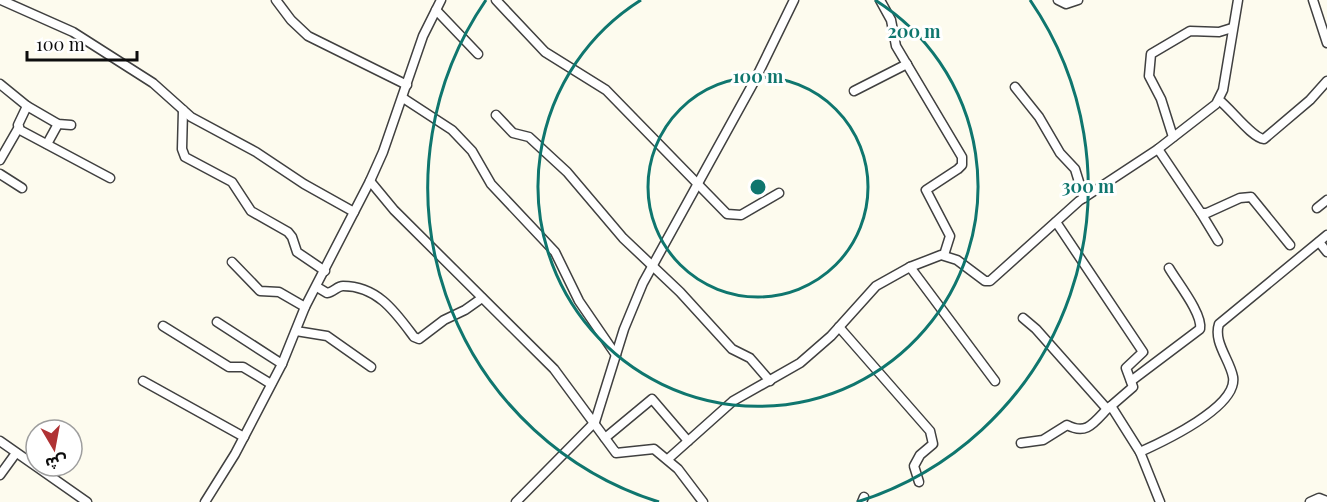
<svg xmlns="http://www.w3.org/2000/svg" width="1327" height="502" font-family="'Playfair Display','Noto Sans Arabic',serif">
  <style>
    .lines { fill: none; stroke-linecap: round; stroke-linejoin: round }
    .minor-casing { stroke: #404040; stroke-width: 11 }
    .minor { stroke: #fff; stroke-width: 8 }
    .ring { fill: none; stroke: #0f766e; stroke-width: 3 }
    .centre { fill: #0f766e; stroke: #fff; stroke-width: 3 }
    .ring-label { font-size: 18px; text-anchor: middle; font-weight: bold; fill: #0f766e; stroke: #fff; stroke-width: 6; stroke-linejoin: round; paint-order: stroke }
  </style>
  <rect width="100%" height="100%" fill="#fdfbee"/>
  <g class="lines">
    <defs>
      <g id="minor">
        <path d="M1,0L73,32L153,83L191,117L256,152L304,184L354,212"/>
        <path d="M276,0L291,20L308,36L407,85"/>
        <path d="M496,0L545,52L606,90L727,214L741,215L779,193"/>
        <path d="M880,0L891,20L896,46L962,157V165L958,169L926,190L950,236L944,255"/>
        <path d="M1058,0L1066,4L1078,0"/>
        <path d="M1313,0L1327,43"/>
        <path d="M436,10L478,54"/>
        <path d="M0,84L27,106L18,125L20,130L110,178"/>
        <path d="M1015,87L1039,117L1060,153L1075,169L1084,198"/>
        <path d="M854,91L907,64"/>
        <path d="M403,98L452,130L472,151L491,184L555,252L579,301L616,355"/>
        <path d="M1219,100C1231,109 1252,138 1264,139L1310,100L1327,81"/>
        <path d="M27,106L58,124L71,125"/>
        <path d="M183,110L182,149L185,157L232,182L251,211L288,232L292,237L297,252L325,271"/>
        <path d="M496,115L513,133L529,137L567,172L623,238L680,292L732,349L750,358L770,381"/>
        <path d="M1173,137L1161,99L1149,76L1151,54L1190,31L1219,32L1232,28"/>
        <path d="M47,144L58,124"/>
        <path d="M1158,149L1201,213H1207L1240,198L1251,197L1290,245"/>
        <path d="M0,160L19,127"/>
        <path d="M0,174L22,188"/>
        <path d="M370,181L394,210L554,369L616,453L654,449L678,469L703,502"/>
        <path d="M1317,208L1327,200"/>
        <path d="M1201,213L1218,241"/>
        <path d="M1056,222L1143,352L1126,368L1133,387L1111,406L1140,452"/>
        <path d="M1319,242L1327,252"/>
        <path d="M232,262L260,291L279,292L305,307"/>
        <path d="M910,267L995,381"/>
        <path d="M317,287L327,293C334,292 337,286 343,286C378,286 396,313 414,337L419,339L444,320L465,310L482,298"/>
        <path d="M1023,318L1036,329L1107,409L1111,406"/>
        <path d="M217,322L282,364"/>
        <path d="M163,326L229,367H243L271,384"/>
        <path d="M839,327L930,431L933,444L920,455L914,466L919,482"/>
        <path d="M296,331L327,336L371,367"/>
        <path d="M143,381L244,437"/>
        <path d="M1131,381L1200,329C1203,314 1177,282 1169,268"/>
        <path d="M605,438L652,399L688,441"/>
        <path d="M0,441L87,502"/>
        <path d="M1021,443L1043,440L1067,425C1086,435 1093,424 1107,409"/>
        <path d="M668,459L733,401L800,363L831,336L876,286L910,267L941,255L957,260L985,281H990L1079,201L1158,149L1216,104L1223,90L1238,0"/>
        <path d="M0,475L16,453"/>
        <path d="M205,502L235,454L282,364L305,307L370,181L383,152L423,36L441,0"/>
        <path d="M516,502L595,422L624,329L643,283L755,80L794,0"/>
        <path d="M862,502L864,497"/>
        <path d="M1160,502L1140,452C1162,442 1238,407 1233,377C1230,360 1213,342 1219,324L1327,235"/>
        <path d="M1310,502L1319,498L1327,501"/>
      </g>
    </defs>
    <use href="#minor" class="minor-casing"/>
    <use href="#minor" class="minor"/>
  </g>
  <g class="ring">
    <circle cx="758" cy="187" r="110"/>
    <path d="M875 0A220 220 0 1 1 641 0"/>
    <path d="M659 502A330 330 0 0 1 486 0M1030 0A330 330 0 0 1 857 502"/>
  </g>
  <circle cx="758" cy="187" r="9" class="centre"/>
  <g class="ring-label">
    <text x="914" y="38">200 m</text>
    <text x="758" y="83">100 m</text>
    <text x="1088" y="193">300 m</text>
  </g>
  <g transform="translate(54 448) rotate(170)"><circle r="28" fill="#ffffff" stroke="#9e9e9e" stroke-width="1.5"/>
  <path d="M0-4.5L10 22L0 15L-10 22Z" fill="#af3234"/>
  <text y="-9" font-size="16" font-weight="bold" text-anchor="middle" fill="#0d0d0d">ش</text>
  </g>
  <path d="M27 51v9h110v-9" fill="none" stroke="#0d0d0d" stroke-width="3"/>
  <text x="36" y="51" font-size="18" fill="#0d0d0d" stroke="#ffffff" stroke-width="4.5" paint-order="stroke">100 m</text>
</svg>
